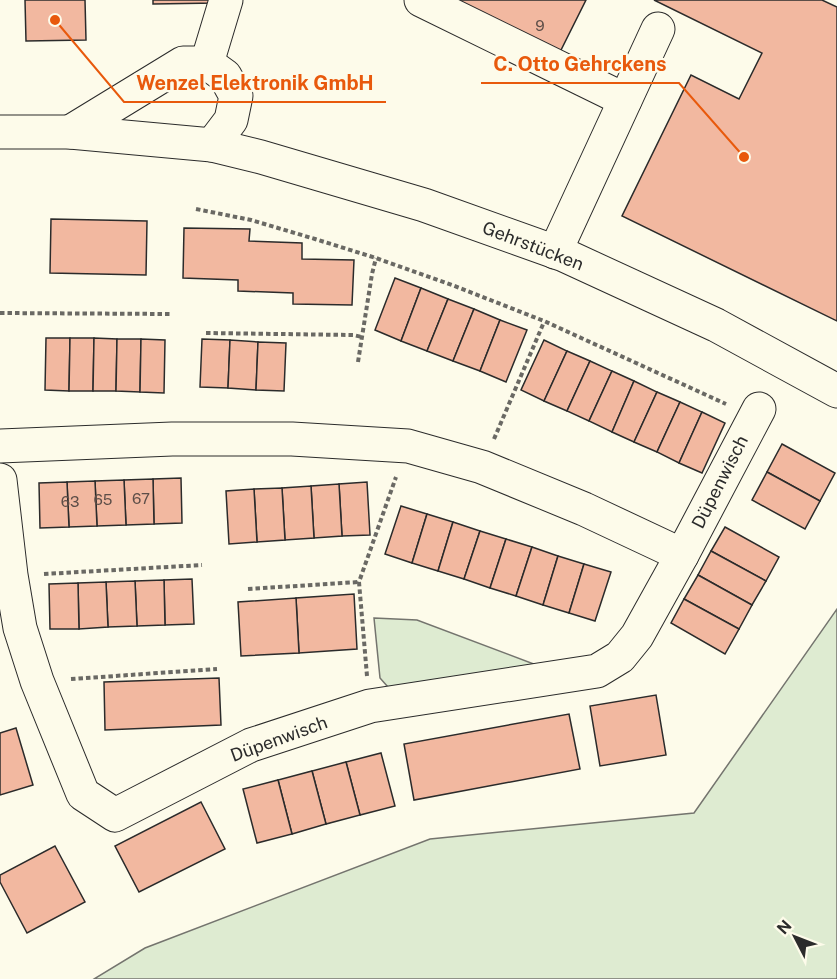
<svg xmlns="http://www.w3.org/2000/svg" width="837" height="979" font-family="'Public Sans',sans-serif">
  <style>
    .green { fill: #deebd1; stroke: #74746e; stroke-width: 1.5 }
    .building { fill: #f2b8a0; stroke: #2b2b2b; stroke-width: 1.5 }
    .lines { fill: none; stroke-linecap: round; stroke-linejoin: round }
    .minor-casing { stroke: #2b2b2b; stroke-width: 35 }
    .path { stroke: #6a6964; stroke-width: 4; stroke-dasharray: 4.5 3; stroke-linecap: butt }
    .minor { stroke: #fdfbea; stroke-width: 33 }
    .labels { text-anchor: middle; stroke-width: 4.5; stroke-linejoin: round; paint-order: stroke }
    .number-label { font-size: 15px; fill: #5d4e48 }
    .street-label { font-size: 18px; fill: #2b2b2b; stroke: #fdfbea }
    .leader { fill: none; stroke: #e8590c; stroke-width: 2 }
    .callout-dot { fill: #e8590c; stroke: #fdfbea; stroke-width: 2 }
    .callout-label { font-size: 20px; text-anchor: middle; font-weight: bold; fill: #e8590c; stroke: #fdfbea; stroke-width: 4.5; stroke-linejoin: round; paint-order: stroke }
  </style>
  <rect width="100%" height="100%" fill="#fdfbea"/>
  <g class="green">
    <path d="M837,609V979H94L145,948L430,839L694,813Z"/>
    <path d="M374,618L417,620L539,666L397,690L388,687L380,678Z"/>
  </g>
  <g class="building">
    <path d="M25,0H85L86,40L26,41Z"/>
    <path d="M153,0H217V3L153,4Z"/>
    <path d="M454,0H586L560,52Z"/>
    <path d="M654,0H822L837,7V321L622,216L691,75L739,99L762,53Z"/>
    <path d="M51,219L147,221L146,275L50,273Z"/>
    <path d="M184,228L250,229L249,241L302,243V259L354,260L352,305L293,304V293L238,291V280L183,278Z"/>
    <path d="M395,278L421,288L401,341L375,330Z"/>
    <path d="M421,288L448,299L427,351L401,341Z"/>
    <path d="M448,299L474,309L453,361L427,351Z"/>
    <path d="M474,309L500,320L480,371L453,361Z"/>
    <path d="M500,320L527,330L506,382L480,371Z"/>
    <path d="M46,338H70L69,391L45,390Z"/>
    <path d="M70,338H94L93,391H69Z"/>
    <path d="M94,338L117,339L116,391H93Z"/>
    <path d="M117,339H141L140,392L116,391Z"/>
    <path d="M141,339L165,340L164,393L140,392Z"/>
    <path d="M202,339L230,340L228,388L200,387Z"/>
    <path d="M230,340L258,342L256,390L228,388Z"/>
    <path d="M544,340L567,351L544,401L521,390Z"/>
    <path d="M258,342L286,343L284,391L256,390Z"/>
    <path d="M567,351L590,361L567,411L544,401Z"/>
    <path d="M590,361L612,371L589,421L567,411Z"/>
    <path d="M612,371L634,381L612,432L589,421Z"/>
    <path d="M634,381L657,392L634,442L612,432Z"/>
    <path d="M657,392L680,402L657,452L634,442Z"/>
    <path d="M680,402L702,412L679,463L657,452Z"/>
    <path d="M702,412L725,423L702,473L679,463Z"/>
    <path d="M782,444L835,473L820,501L767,472Z"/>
    <path d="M767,472L820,501L805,529L752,500Z"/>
    <path d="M181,478L182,523L154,524L153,479Z"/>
    <path d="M153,479L154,524L126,525L124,480Z"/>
    <path d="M124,480L126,525L97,526L95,481Z"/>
    <path d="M95,481L97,526L69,527L67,482Z"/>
    <path d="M67,482L69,527L40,528L39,483Z"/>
    <path d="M367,482L370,535L342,536L339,484Z"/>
    <path d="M339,484L342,536L314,538L311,486Z"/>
    <path d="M311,486L314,538L285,540L282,488Z"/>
    <path d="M282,488L285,540L257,542L254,489Z"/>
    <path d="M254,489L257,542L229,544L226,491Z"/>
    <path d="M401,506L427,514L412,563L385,554Z"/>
    <path d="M427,514L453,522L438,571L412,563Z"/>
    <path d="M453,522L480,531L464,579L438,571Z"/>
    <path d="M725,527L779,557L766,581L711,551Z"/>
    <path d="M480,531L506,539L490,588L464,579Z"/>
    <path d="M506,539L532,547L516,596L490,588Z"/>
    <path d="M532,547L558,556L543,605L516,596Z"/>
    <path d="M711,551L766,581L752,605L698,575Z"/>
    <path d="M558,556L584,564L569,613L543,605Z"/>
    <path d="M584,564L611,572L595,621L569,613Z"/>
    <path d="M698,575L752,605L739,629L684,599Z"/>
    <path d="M192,579L194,624L165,625L164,580Z"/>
    <path d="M164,580L165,625L137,626L135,581Z"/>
    <path d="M135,581L137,626L108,627L106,582Z"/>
    <path d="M106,582L108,627L79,629L78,583Z"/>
    <path d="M78,583L79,629H50L49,584Z"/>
    <path d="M354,594L357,649L299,653L296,598Z"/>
    <path d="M296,598L299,653L241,656L238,602Z"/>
    <path d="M684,599L739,629L725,654L671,623Z"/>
    <path d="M219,678L221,725L105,730L104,682Z"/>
    <path d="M656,695L666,755L600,766L590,706Z"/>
    <path d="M569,714L580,769L414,800L404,744Z"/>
    <path d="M16,728L33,785L0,795V733Z"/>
    <path d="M381,753L395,806L360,815L346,762Z"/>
    <path d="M346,762L360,815L326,824L312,771Z"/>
    <path d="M312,771L326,824L292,834L278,780Z"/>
    <path d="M278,780L292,834L257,843L243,789Z"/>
    <path d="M201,802L225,849L139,892L115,846Z"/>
    <path d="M55,846L85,902L27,933L0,882V875Z"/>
  </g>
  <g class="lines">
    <defs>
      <g id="minor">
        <path d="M421,0L625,100"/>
        <path d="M207,63L226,0"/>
        <path d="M0,132H70L212,145L261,157L424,205L564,255L716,325L837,391"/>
        <path d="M70,132L183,63H207L225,76L236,96L231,120L212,145"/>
        <path d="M555,252L658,29"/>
        <path d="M0,446L172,439H292L408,446L482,467L584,509L682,555"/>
        <path d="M0,480L11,575L20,628L37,681L83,794L115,815L251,745L370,706L597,671L620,657L637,636L682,555L759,409"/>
      </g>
    </defs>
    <use href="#minor" class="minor-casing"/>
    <g class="path">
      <path d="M196,209L251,220L315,239L376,258L452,285L544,321L726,404"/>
      <path d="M0,313L170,314"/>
      <path d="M206,333L353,335L362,337"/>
      <path d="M358,362L372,274L376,258"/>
      <path d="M494,439L544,322"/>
      <path d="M44,574L202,565"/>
      <path d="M248,589L359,582"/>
      <path d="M367,676L359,582L396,477"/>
      <path d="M71,679L217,669"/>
    </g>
    <use href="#minor" class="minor"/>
  </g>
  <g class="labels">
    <g class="number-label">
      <text x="540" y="31">9</text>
      <text x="141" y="504">67</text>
      <text x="103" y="505">65</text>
      <text x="70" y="507">63</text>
    </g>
    <g class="street-label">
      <text transform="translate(533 246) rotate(21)" y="6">Gehrstücken</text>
      <text transform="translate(720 482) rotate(-63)" y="6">Düpenwisch</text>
      <text transform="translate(279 739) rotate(-20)" y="6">Düpenwisch</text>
    </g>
  </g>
  <path class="leader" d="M744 157L679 83H481M55 20L124 102H386"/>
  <g class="callout-dot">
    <circle cx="744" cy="157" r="6"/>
    <circle cx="55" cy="20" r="6"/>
  </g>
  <g class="callout-label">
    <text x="580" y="71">C. Otto Gehrckens</text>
    <text x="255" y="90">Wenzel Elektronik GmbH</text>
  </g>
  <g transform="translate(795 937) rotate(312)" stroke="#fdfbea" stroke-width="4.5" paint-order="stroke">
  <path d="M0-4.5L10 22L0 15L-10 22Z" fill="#2b2b2b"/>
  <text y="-9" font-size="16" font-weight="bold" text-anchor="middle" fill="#2b2b2b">N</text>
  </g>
</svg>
